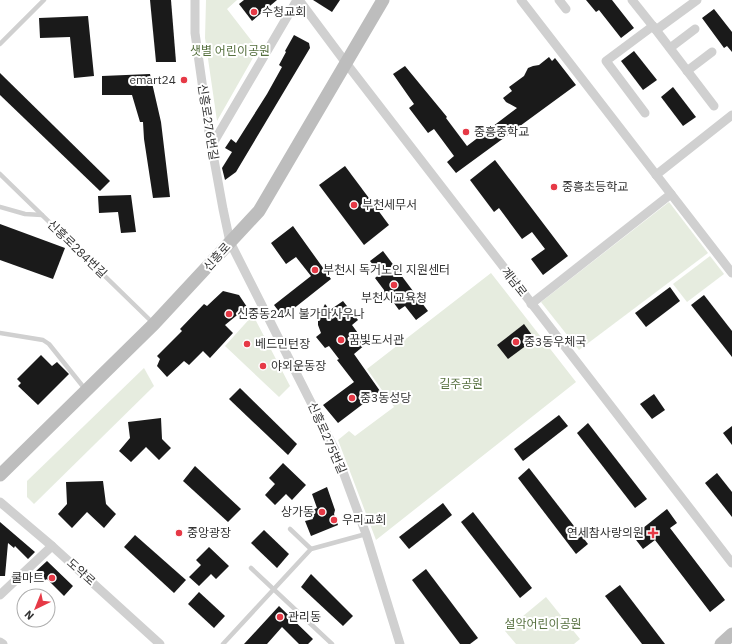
<svg xmlns="http://www.w3.org/2000/svg" width="732" height="644" font-family="'IBM Plex Sans','Noto Sans KR',sans-serif">
  <style>
    .green { fill: #e6ecdf }
    .building { fill: #1a1a1a }
    .lines { fill: none; stroke-linecap: round; stroke-linejoin: round }
    .lane { stroke: #d0d0d0; stroke-width: 4.5 }
    .street { stroke: #d0d0d0; stroke-width: 9 }
    .secondary { stroke: #bdbdbd; stroke-width: 13 }
    .poi-dot { fill: #e63946; stroke: #fff; stroke-width: 1.5 }
    .labels { text-anchor: middle; stroke-width: 4; stroke-linejoin: round; paint-order: stroke }
    .poi-label { font-size: 12px; fill: #333; stroke: #fff; text-anchor: start }
    .park-label { font-size: 12px; fill: #56703f; stroke: #fff }
    .street-label { font-size: 12px; fill: #333; stroke: #fff }
  </style>
  <rect width="100%" height="100%" fill="#fff"/>
  <g class="green">
    <path d="M206,0H237L227,9L258,49L217,121L205,38Z"/>
    <path d="M669,202L708,253L579,350L541,302Z"/>
    <path d="M710,256L724,274L687,302L673,284Z"/>
    <path d="M491,273L576,382L376,540L338,440L349,431L355,436L394,407L367,369Z"/>
    <path d="M253,315L290,386L279,397L225,346Z"/>
    <path d="M144,368L154,386L34,504L27,497V481Z"/>
    <path d="M546,597L580,639L574,644H516L505,631Z"/>
  </g>
  <g class="building">
    <path d="M150,0H171L176,62H156Z"/>
    <path d="M244,0H277L252,21L239,4Z"/>
    <path d="M313,0H340L332,12Z"/>
    <path d="M586,0H612L634,28L621,38L599,10L596,12Z"/>
    <path d="M714,9L732,32V52L727,46L724,48L702,18Z"/>
    <path d="M88,16L94,76L74,78L70,37L40,38L39,18Z"/>
    <path d="M294,35L309,43L310,48L236,172L225,180L222,168L232,152L225,148L231,139L236,143L267,94L282,67L279,65L286,52L285,51Z"/>
    <path d="M634,51L657,80L643,90L621,61Z"/>
    <path d="M549,57L552,61L555,58L576,85L456,173L447,162L454,156L434,129L428,133L409,108L414,104L393,74L405,66L447,117L446,118L467,146L517,108L506,102L503,98L512,91L509,87L524,76L528,68L533,66L539,65Z"/>
    <path d="M0,73L110,181L100,191L0,95Z"/>
    <path d="M150,74L161,122L170,197L153,198L144,139L143,122H140L132,95H102V76Z"/>
    <path d="M673,87L696,117L683,126L661,97Z"/>
    <path d="M495,160L568,256L543,275L531,259L545,249L532,232L522,239L499,208L494,212L470,180Z"/>
    <path d="M345,166L389,225L364,245L319,185Z"/>
    <path d="M131,195L136,232L121,233L118,212L99,213L98,196Z"/>
    <path d="M0,224L65,248L53,279L0,260Z"/>
    <path d="M293,226L331,279L283,317L274,305L311,276L296,257L286,264L271,243Z"/>
    <path d="M383,251L428,311L416,320L405,306L399,310L391,299L385,296L384,290L375,278L380,274L370,261Z"/>
    <path d="M670,287L680,301L646,327L635,313Z"/>
    <path d="M223,291L239,295L247,307L225,325L233,333L210,358L203,351L189,365L184,361L167,377L157,366L160,359L157,356L182,331L180,329L204,304L207,306Z"/>
    <path d="M704,295L732,331V357L691,305Z"/>
    <path d="M343,301L358,320L352,325L366,344L354,354L380,391L338,423L323,405L354,382L337,360L339,359L329,346L325,348L316,337L321,333L318,325V318L325,304L330,310Z"/>
    <path d="M524,324L535,339L508,359L497,345Z"/>
    <path d="M41,355L52,366L57,362L69,374L38,405L18,386L21,383L17,379Z"/>
    <path d="M240,388L297,444L288,455L229,399Z"/>
    <path d="M654,394L665,410L652,419L640,404Z"/>
    <path d="M559,415L568,426L523,461L514,449Z"/>
    <path d="M161,418L162,439L171,448L159,460L146,447L131,462L119,451L130,438L128,422Z"/>
    <path d="M588,423L647,499L635,508L577,433Z"/>
    <path d="M732,426V445L723,433Z"/>
    <path d="M283,463L306,485L292,500L286,494L275,505L265,495L275,484L269,478Z"/>
    <path d="M195,466L241,509L228,522L183,481Z"/>
    <path d="M529,468L588,544L576,554L518,478Z"/>
    <path d="M717,473L732,492V517L705,483Z"/>
    <path d="M103,481L106,504L116,514L104,528L87,512L72,528L58,514L67,504L66,482Z"/>
    <path d="M327,487L335,510L334,514L338,525L311,536L305,521L313,519L310,511L317,508L312,494Z"/>
    <path d="M443,503L452,515L409,549L399,537Z"/>
    <path d="M667,509L677,523L670,528L725,600L710,612L655,540L643,549L633,536Z"/>
    <path d="M473,512L532,588L520,598L461,522Z"/>
    <path d="M0,522L35,552L28,559L15,546L14,548L8,543L5,576H0Z"/>
    <path d="M264,530L289,554L277,568L251,543Z"/>
    <path d="M135,535L186,580L174,593L124,547Z"/>
    <path d="M209,547L229,566L216,579L211,574L199,586L189,577L201,565L196,560Z"/>
    <path d="M47,561L73,586L64,596L47,579L44,581L35,572Z"/>
    <path d="M426,569L478,638L470,644H460L412,580Z"/>
    <path d="M311,574L353,616L343,626L301,587Z"/>
    <path d="M620,585L665,644H642L605,596Z"/>
    <path d="M199,592L225,616L214,628L188,604Z"/>
    <path d="M279,606L313,639L308,644H299L282,627L267,644H244Z"/>
  </g>
  <g class="lines">
    <g class="lane">
      <path d="M0,44L44,0"/>
      <path d="M0,174L153,323"/>
      <path d="M0,207L25,214L42,215"/>
      <path d="M0,333L43,340L49,344L85,389"/>
      <path d="M290,529L311,549"/>
      <path d="M251,568L332,644"/>
      <path d="M223,644L311,549L366,534"/>
    </g>
    <g class="street">
      <path d="M195,0V33L209,132L223,209L230,242L335,450L366,534L400,644"/>
      <path d="M299,0L346,63L732,563"/>
      <path d="M521,0L732,273"/>
      <path d="M559,0L566,9"/>
      <path d="M632,0L656,30L697,0"/>
      <path d="M656,30L714,106"/>
      <path d="M670,48L695,29"/>
      <path d="M687,71L712,52"/>
      <path d="M645,113L606,61L653,26"/>
      <path d="M212,145L297,0"/>
      <path d="M656,175L732,115"/>
      <path d="M531,304L671,194"/>
      <path d="M0,502L52,546L160,644"/>
      <path d="M0,595L52,546"/>
      <path d="M0,642L3,644"/>
    </g>
    <g class="secondary">
      <path d="M0,475L154,324L259,211L383,0"/>
      <path d="M721,644L732,634"/>
    </g>
  </g>
  <g class="poi-dot">
    <circle cx="254" cy="12" r="4"/>
    <circle cx="184" cy="80" r="4"/>
    <circle cx="466" cy="132" r="4"/>
    <circle cx="554" cy="187" r="4"/>
    <circle cx="354" cy="205" r="4"/>
    <circle cx="315" cy="270" r="4"/>
    <circle cx="394" cy="285" r="4"/>
    <circle cx="229" cy="314" r="4"/>
    <circle cx="341" cy="340" r="4"/>
    <circle cx="516" cy="342" r="4"/>
    <circle cx="247" cy="344" r="4"/>
    <circle cx="263" cy="366" r="4"/>
    <circle cx="352" cy="398" r="4"/>
    <circle cx="322" cy="512" r="4"/>
    <circle cx="334" cy="520" r="4"/>
    <circle cx="179" cy="533" r="4"/>
    <path d="M651 527h4v4h4v4h-4v4h-4v-4h-4v-4h4z"/>
    <circle cx="52" cy="578" r="4"/>
    <circle cx="280" cy="617" r="4"/>
  </g>
  <g class="labels">
    <g class="poi-label">
      <text x="262" y="16">수청교회</text>
      <text x="176" y="84" text-anchor="end">emart24</text>
      <text x="474" y="136">중흥중학교</text>
      <text x="562" y="191">중흥초등학교</text>
      <text x="362" y="209">부천세무서</text>
      <text x="323" y="274">부천시 독거노인 지원센터</text>
      <text x="394" y="302" text-anchor="middle">부천시교육청</text>
      <text x="237" y="318">신중동24시 불가마사우나</text>
      <text x="349" y="344">꿈빛도서관</text>
      <text x="524" y="346">중3동우체국</text>
      <text x="255" y="348">베드민턴장</text>
      <text x="271" y="370">야외운동장</text>
      <text x="360" y="402">중3동성당</text>
      <text x="314" y="516" text-anchor="end">상가동</text>
      <text x="342" y="524">우리교회</text>
      <text x="187" y="537">중앙광장</text>
      <text x="644" y="537" text-anchor="end">연세참사랑의원</text>
      <text x="44" y="582" text-anchor="end">쿨마트</text>
      <text x="288" y="621">관리동</text>
    </g>
    <g class="park-label">
      <text x="230" y="55">샛별 어린이공원</text>
      <text x="461" y="388">길주공원</text>
      <text x="543" y="628">설악어린이공원</text>
    </g>
    <g class="street-label">
      <text transform="translate(208 122) rotate(81)" y="4">신흥로276번길</text>
      <text transform="translate(77 249) rotate(44)" y="4">신흥로284번길</text>
      <text transform="translate(217 257) rotate(-48)" y="4">신흥로</text>
      <text transform="translate(514 282) rotate(52)" y="4">계남로</text>
      <text transform="translate(327 438) rotate(66)" y="4">신흥로275번길</text>
      <text transform="translate(81 572) rotate(42)" y="4">도약로</text>
    </g>
  </g>
  <g transform="translate(36 608) rotate(223)"><circle r="19" fill="#ffffff" stroke="#adadad"/>
  <path d="M0-3L7 15L0 10L-7 15Z" fill="#e63946"/>
  <text y="-6" font-size="11" font-weight="bold" text-anchor="middle" fill="#333333">N</text>
  </g>
</svg>
